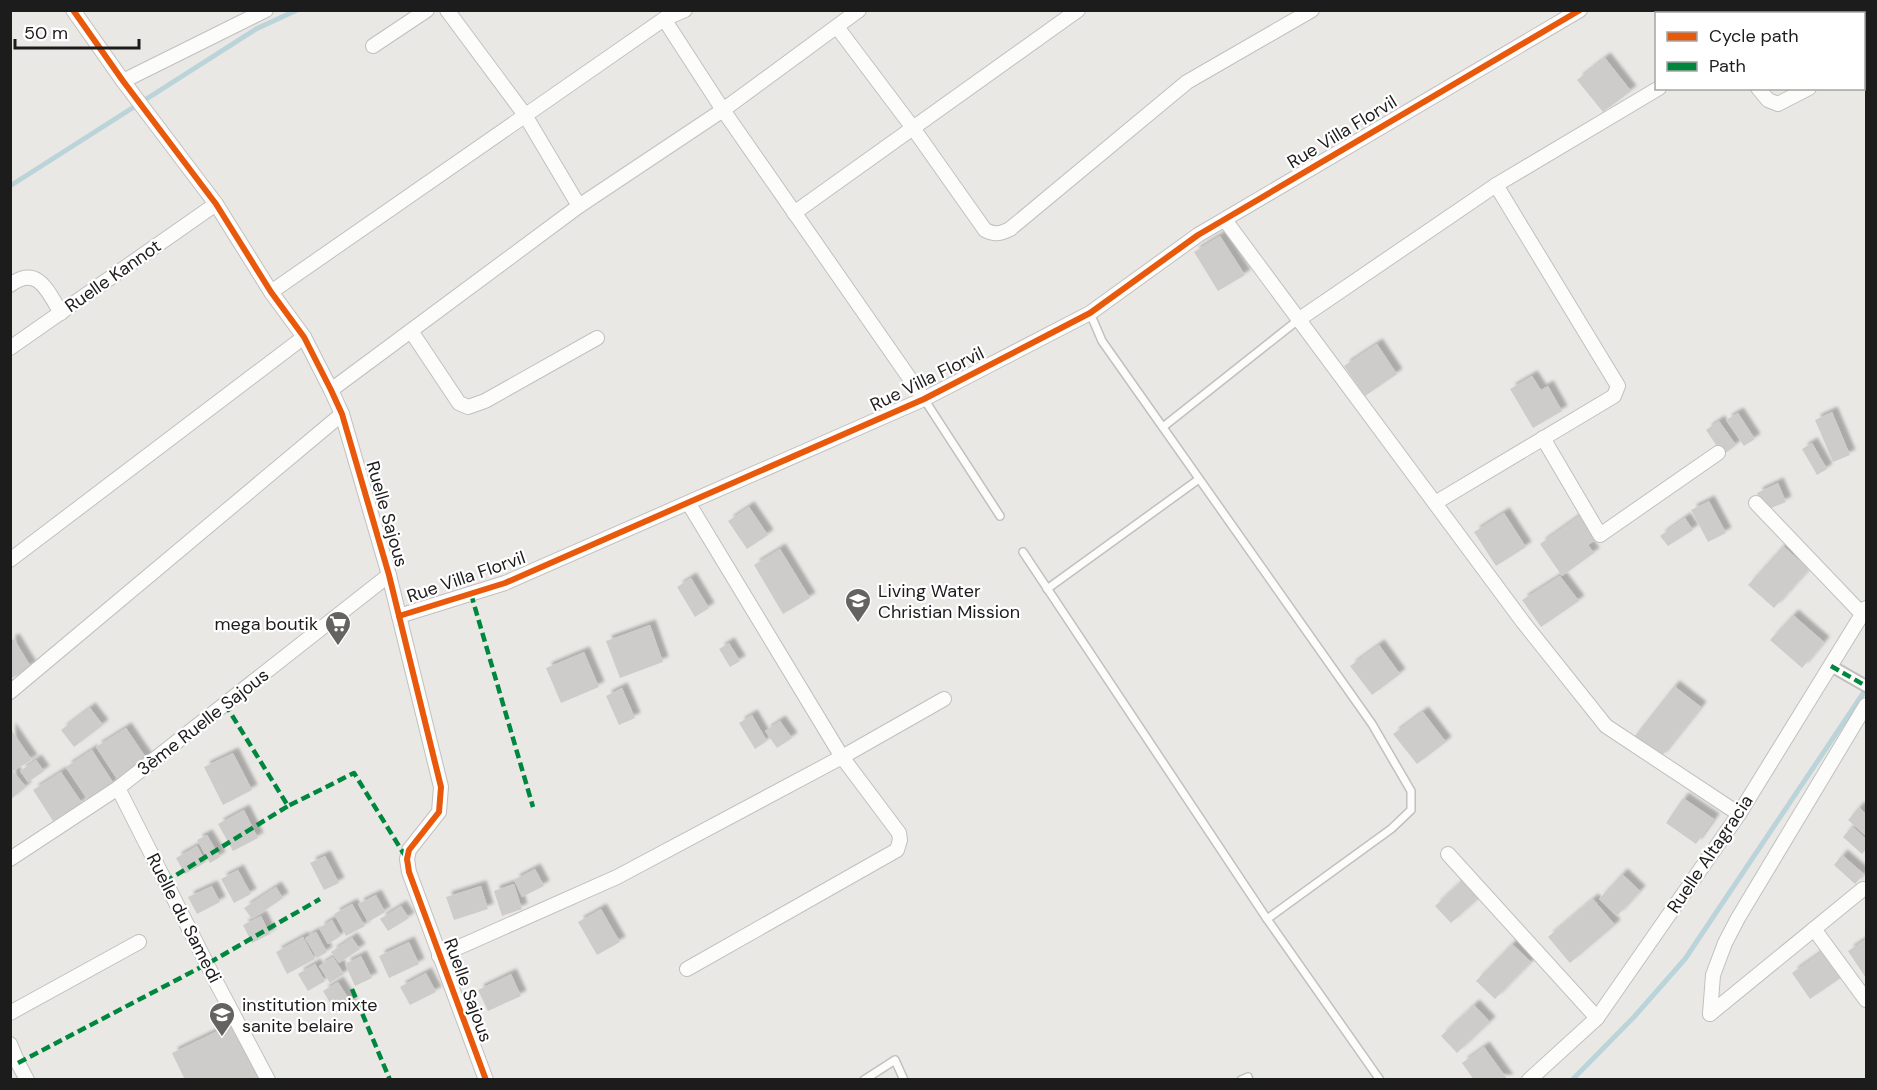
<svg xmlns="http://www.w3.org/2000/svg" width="1877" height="1090" font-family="'DM Sans',sans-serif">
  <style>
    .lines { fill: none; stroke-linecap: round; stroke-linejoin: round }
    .stream { stroke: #bbd4da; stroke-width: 5 }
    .building { fill: #ceccca; filter: url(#shadow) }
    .service-casing { stroke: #c1c0bf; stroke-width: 10 }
    .pedestrian-casing { stroke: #c1c0bf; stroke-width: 14 }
    .minor-casing { stroke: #c1c0bf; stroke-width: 16 }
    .service { stroke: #fcfcfb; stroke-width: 7 }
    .pedestrian { stroke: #fcfcfb; stroke-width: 10 }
    .minor { stroke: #fcfcfb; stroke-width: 14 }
    .quiet { stroke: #00873e; stroke-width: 4.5; stroke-dasharray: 9 4.5; stroke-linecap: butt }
    .cycleway-casing { stroke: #fff; stroke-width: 10 }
    .cycleway { stroke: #e8590c; stroke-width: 6 }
    .labels { text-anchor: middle; stroke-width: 4.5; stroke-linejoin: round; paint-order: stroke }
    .street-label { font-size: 18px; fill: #1c1c1c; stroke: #fff }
    .poi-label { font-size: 18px; fill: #1c1c1c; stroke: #fff; text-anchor: start }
  </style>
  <defs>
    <filter id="shadow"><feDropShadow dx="5.5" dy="-5.5" stdDeviation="1.5" flood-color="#0004"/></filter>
  </defs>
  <rect width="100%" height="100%" fill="#eae8e5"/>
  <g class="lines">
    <g class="stream">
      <path d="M10,186L256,29L297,10"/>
      <path d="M1572,1080L1634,1017L1685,959L1866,689"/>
    </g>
  </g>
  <g class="building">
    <path d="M1605,58L1631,91L1603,112L1577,80Z"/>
    <path d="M1220,236L1245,275L1218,291L1194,252Z"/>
    <path d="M1377,344L1397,374L1365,396L1344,366Z"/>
    <path d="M1532,376L1541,390L1548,386L1562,411L1533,428L1510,389Z"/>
    <path d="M1832,412L1850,455L1833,462L1815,420Z"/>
    <path d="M1738,413L1755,439L1744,446L1726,420Z"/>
    <path d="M1719,421L1736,445L1723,455L1706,430Z"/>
    <path d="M1812,443L1827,469L1817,475L1802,449Z"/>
    <path d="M1778,483L1786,502L1764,511L1757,493Z"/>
    <path d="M1709,501L1726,533L1708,542L1691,510Z"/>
    <path d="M749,507L768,535L747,549L728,521Z"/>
    <path d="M1504,513L1526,547L1496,566L1474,532Z"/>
    <path d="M1582,514L1599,538L1588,545L1594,553L1562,576L1540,544Z"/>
    <path d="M1685,518L1693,530L1668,546L1660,536Z"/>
    <path d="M1783,546L1809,569L1774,608L1748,585Z"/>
    <path d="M780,549L810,598L783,614L754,565Z"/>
    <path d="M1560,576L1579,601L1541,627L1522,600Z"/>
    <path d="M691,578L709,608L695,617L677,587Z"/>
    <path d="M1793,615L1824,642L1802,668L1770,640Z"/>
    <path d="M650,625L663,662L620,678L606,641Z"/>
    <path d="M14,639L31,667L10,679V641Z"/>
    <path d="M729,643L740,661L730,667L719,649Z"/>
    <path d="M1379,645L1400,674L1372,695L1350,666Z"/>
    <path d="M584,652L599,687L561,703L546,668Z"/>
    <path d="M1674,686L1701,707L1660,758L1634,737Z"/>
    <path d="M622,688L635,718L619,725L606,696Z"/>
    <path d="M90,708L103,725L74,747L61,730Z"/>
    <path d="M1423,712L1446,742L1417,764L1393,734Z"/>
    <path d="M752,715L767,741L755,749L739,723Z"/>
    <path d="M780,721L792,738L777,748L765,731Z"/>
    <path d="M10,728L32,760L13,771L26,787L10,800Z"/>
    <path d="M126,728L149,762L119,782L96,747Z"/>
    <path d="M92,750L114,784L88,800L66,767Z"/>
    <path d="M233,753L252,790L223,805L204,767Z"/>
    <path d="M36,760L44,771L28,782L20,771Z"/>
    <path d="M61,772L82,803L53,821L33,790Z"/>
    <path d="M1683,798L1714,819L1696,844L1666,823Z"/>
    <path d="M1859,807L1866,814V836L1848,820Z"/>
    <path d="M244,810L258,838L233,851L218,824Z"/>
    <path d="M1852,826L1866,839V849L1862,854L1843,837Z"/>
    <path d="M207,835L220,857L210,863L197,840Z"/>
    <path d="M197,846L206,862L185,874L176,858Z"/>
    <path d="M1842,855L1864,874L1855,884L1834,865Z"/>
    <path d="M325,856L339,883L324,890L310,863Z"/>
    <path d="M535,869L544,886L522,897L514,880Z"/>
    <path d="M238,870L251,894L234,903L221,879Z"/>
    <path d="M1622,874L1640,891L1617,916L1599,899Z"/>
    <path d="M1463,880L1479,898L1451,923L1435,906Z"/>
    <path d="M514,884L522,909L502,916L494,891Z"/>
    <path d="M212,886L220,902L197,914L188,897Z"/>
    <path d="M481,886L488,909L454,920L446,897Z"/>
    <path d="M276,887L283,898L252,919L244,908Z"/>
    <path d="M376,895L385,912L368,922L358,904Z"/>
    <path d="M1593,899L1615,925L1570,963L1548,937Z"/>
    <path d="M352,904L365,926L346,936L334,914Z"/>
    <path d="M401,906L409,918L388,931L380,919Z"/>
    <path d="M601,909L620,942L597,955L578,922Z"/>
    <path d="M261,916L270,934L252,943L243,925Z"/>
    <path d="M332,920L341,936L328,944L319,928Z"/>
    <path d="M316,932L327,952L317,958L305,938Z"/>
    <path d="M303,937L315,959L287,974L276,952Z"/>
    <path d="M352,938L360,949L339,963L331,952Z"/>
    <path d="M1866,939V978L1848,951Z"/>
    <path d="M409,942L419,964L389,978L379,956Z"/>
    <path d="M1512,944L1531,962L1495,999L1476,981Z"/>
    <path d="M1826,949L1845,975L1810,999L1792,973Z"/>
    <path d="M361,956L372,978L355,986L345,964Z"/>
    <path d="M333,957L344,974L330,983L319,966Z"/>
    <path d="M315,964L325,981L308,991L298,974Z"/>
    <path d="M426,973L436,992L410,1005L400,987Z"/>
    <path d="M511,974L521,996L488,1011L478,990Z"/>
    <path d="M338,982L352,1004L336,1013L323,991Z"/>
    <path d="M1474,1005L1490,1022L1457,1053L1441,1036Z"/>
    <path d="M234,1023L264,1080H185L172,1053Z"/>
    <path d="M1484,1047L1508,1080H1474L1462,1063Z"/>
  </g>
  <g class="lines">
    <defs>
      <g id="service">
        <path d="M1090,313L1102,341L1372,724L1411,791V810L1391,829L1267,919"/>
        <path d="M924,399L1000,516"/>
        <path d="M1163,427L1298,320"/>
        <path d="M1023,552L1267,919L1380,1080"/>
        <path d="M1047,589L1199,479"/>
        <path d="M864,1080L895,1060L904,1080"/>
        <path d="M1241,1080L1248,1077L1249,1080"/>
      </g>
      <path id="pedestrian" d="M1831,666L1866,686"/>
      <g id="minor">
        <path d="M73,10L123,81L216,204L271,292L304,337L331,390L342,414L389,575L441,787L439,812L409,850L407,859L409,872L486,1080"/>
        <path d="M447,10L525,115L579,206"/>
        <path d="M1848,10L1850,14"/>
        <path d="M664,19L685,10"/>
        <path d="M837,27L913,128L985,230C995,235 1000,234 1010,229L1187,82L1312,10"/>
        <path d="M1864,37L1866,42"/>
        <path d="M373,46L427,10"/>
        <path d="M1864,58L1866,56"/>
        <path d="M123,81L266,10"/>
        <path d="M1758,88L1768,100L1778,104L1809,88"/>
        <path d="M794,213L1078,10"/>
        <path d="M1225,220L1523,622L1606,726L1739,814"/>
        <path d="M10,285C38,264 48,292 61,313"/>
        <path d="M271,292L664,19L723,110L924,399"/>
        <path d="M1298,320L1496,185L1659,88"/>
        <path d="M411,331L459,403L468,407L485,401L597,338"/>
        <path d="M10,348L216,204"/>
        <path d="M331,390L579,206L723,110L859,10"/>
        <path d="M1543,438L1600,535L1718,453"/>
        <path d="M1435,503L1614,396L1618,386L1496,185"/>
        <path d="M1756,503L1863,615"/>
        <path d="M10,560L304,337"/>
        <path d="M399,616L505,583L924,399L1090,313L1198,235L1580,10"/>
        <path d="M10,692L342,414"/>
        <path d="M118,788L214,978L268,1080"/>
        <path d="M1448,854L1597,1018"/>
        <path d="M10,859L118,788L389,575"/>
        <path d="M1814,929L1866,1000"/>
        <path d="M439,956L617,877L842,757L944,699"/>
        <path d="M687,969L897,850L900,840L899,833L842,757L689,504"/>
        <path d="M10,1013L139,942"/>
        <path d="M1710,1014L1713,975L1725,943L1738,918L1866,705"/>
        <path d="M1710,1014L1863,889"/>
        <path d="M10,1044L18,1063L27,1080"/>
        <path d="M1529,1080L1597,1018L1739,814L1866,608"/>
      </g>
    </defs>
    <use href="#service" class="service-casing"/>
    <use href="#pedestrian" class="pedestrian-casing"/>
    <use href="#minor" class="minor-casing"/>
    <use href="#service" class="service"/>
    <use href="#pedestrian" class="pedestrian"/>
    <use href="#minor" class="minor"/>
    <g class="quiet">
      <path d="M471,594L533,807"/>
      <path d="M1831,666L1866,686"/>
      <path d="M225,704L288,806L354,773L407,859"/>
      <path d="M165,882L288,806"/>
      <path d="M352,989L390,1080"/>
      <path d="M18,1063L207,964L320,899"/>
    </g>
    <defs>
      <g id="cycleway">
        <path d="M73,10L123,81L216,204L271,292L304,337L331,390L342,414L389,575L441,787L439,812L409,850L407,859L409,872L486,1080"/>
        <path d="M399,616L505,583L924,399L1090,313L1198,235L1580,10"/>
      </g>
    </defs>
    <use href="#cycleway" class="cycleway-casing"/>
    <use href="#cycleway" class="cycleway"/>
  </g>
  <defs>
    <symbol id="school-pin" viewBox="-11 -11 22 30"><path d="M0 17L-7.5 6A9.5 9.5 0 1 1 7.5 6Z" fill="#646362" stroke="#fff"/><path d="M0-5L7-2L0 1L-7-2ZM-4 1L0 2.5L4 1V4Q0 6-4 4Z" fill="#fff"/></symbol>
    <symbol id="supermarket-pin" viewBox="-11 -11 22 30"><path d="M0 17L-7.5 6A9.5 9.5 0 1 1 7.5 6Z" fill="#646362" stroke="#fff"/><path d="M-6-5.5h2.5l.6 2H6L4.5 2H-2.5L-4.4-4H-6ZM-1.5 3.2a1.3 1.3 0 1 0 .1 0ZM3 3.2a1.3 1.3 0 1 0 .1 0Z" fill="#fff"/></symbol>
  </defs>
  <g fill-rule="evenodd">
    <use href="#school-pin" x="843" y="586" width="30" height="40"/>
    <use href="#supermarket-pin" x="323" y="609" width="30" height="40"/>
    <use href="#school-pin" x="207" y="1000" width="30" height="40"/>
  </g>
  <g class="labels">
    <g class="street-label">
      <text transform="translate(1342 132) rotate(-31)" y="6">Rue Villa Florvil</text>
      <text transform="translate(113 276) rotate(-35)" y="6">Ruelle Kannot</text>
      <text transform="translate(927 379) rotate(-26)" y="6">Rue Villa Florvil</text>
      <text transform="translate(387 514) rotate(74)" y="6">Ruelle Sajous</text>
      <text transform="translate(466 577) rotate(-19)" y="6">Rue Villa Florvil</text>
      <text transform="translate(203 722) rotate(-38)" y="6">3ème Ruelle Sajous</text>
      <text transform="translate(1710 854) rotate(-56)" y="6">Ruelle Altagracia</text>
      <text transform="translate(184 918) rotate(63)" y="6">Ruelle du Samedi</text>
      <text transform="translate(468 990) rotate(70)" y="6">Ruelle Sajous</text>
    </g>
    <g class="poi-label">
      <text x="878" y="597">Living Water<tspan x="878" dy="21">Christian Mission</tspan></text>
      <text x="318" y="630" text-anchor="end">mega boutik</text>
      <text x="242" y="1011">institution mixte<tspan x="242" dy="21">sanite belaire</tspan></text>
    </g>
  </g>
  <rect width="1877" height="1090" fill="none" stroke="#1c1c1c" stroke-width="24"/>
  <rect x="1655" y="12" width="210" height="78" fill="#ffffff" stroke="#a4a4a4" stroke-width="1.5"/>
  <rect x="1667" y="32" width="30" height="9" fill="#e8590c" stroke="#a4a4a4" stroke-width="1.5"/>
  <text x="1709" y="42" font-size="18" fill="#1c1c1c">Cycle path</text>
  <rect x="1667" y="62" width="30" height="9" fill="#00873e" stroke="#a4a4a4" stroke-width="1.5"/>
  <text x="1709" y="72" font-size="18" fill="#1c1c1c">Path</text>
  <path d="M15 39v9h124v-9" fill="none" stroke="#1c1c1c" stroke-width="3"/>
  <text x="24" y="39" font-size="18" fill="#1c1c1c" stroke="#ffffff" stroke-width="4.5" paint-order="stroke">50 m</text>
</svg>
